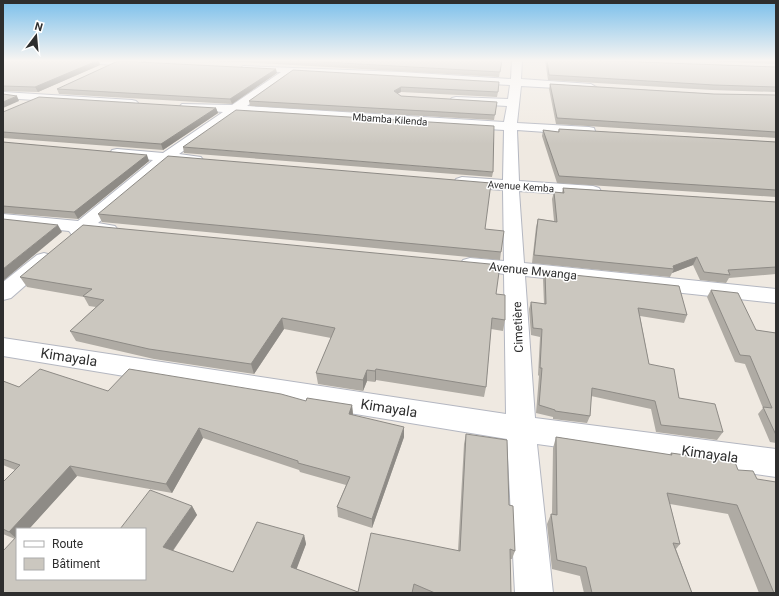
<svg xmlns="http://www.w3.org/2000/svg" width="779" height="596" font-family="Roboto,sans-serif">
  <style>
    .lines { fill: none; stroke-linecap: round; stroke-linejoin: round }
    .street-casing { stroke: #b4b7c1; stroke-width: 2 }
    .street { fill: #fff; fill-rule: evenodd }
    .wall { fill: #afaba4 }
    .shaded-wall { fill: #8e8b86 }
    .building { fill: #cbc7bf; stroke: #8e8b86 }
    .labels { text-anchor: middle; stroke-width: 3; stroke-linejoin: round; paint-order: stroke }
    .far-street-label { font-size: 10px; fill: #2e2e2e; stroke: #fff }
    .street-label { font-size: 12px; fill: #2e2e2e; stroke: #fff }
    .near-street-label { font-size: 14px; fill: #2e2e2e; stroke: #fff }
  </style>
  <rect width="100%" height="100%" fill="#efe9e1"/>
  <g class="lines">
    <defs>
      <g id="street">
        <path d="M81,60C93,60 144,58 151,64L146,67L85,63Z"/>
        <path d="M512,60H522L521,79L591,84L596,87L591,90L521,86L517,123L589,127L594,128L595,131L594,134L589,135L517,130L519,181L593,186L599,188L601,191L599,194L593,196L519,191L524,263L776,289V303L525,276L535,418L776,449V477L537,444L553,593H515L507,439L3,356V338L506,414L504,274L463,268L460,264L463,260L470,258L504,261L503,190L462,187L456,185L454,182L456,179L462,177L503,180L504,130L237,113L179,154L201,157L203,160L201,163L196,164L169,162L98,223L115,226L118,230L115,234C106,236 95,231 87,233C80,235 79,237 72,235L69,231L3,224V214L78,221L153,160L112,156L110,153L112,150L117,149L163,153L223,112L186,109L182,108L180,106L182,104L232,105L281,72L246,71L241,68L243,66L401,72L511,79ZM293,73L510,85L508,99L456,97L452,98L450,100L452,102L456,103L507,106L504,122L247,106Z"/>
        <path d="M3,92L132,100L136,101L138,103L136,105L132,106L3,98Z"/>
        <path d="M44,253L51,255L54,259L51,263L11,298L3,300V282L37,255Z"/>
      </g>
    </defs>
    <use href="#street" class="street-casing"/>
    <use href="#street" class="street"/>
  </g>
  <g class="wall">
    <path d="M3,60L100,65L38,92L3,91Z"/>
    <path d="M156,60H502L499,77L242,62Z"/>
    <path d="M545,60H584L776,67V92L712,90L548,80Z"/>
    <path d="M688,60H776V64Z"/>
    <path d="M293,70L498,92L497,97L401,92L397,94L401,96L497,102L494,120L250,106L249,101Z"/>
    <path d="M277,73L232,104L59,94L57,89Z"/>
    <path d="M550,84L714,94L776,95V138L556,124L549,89Z"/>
    <path d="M216,108L218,113L163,150L3,138V112Z"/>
    <path d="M559,129L776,142V197L557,183L542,136L543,130L558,132Z"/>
    <path d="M3,142L149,161L78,219L3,213Z"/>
    <path d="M183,147L493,172L492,177L184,153Z"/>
    <path d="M563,188L776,202V274L729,278L726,283L700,280L693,265L672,273L670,277L532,263L536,227L538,219L554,221L552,199L554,192L562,193Z"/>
    <path d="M98,214L485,229L501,252L500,260L102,222Z"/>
    <path d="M545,272L687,315L684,323L640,316L649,364L679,398L723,432L717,440L656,432L651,409L591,396L590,416L587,423L553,419V417L536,413L539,376L538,375L540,337L531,335L529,309L531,302L544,304L543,279Z"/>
    <path d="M20,277L496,294L505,320L503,331L491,329L486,387L484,397L376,380L375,382L367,381L363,391L318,384L316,373L331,338L284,329L254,374L154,359L76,341L70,331L96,307L89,306L84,297L27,287Z"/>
    <path d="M711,290L756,330L776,333V443L770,442L758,414L763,408L745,364L735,362L707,297Z"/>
    <path d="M3,381L19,387L306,401L352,405L353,415L404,437L372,528L338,517L337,507L346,485L300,472L299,470L203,438L172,493L77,476L29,529H17V579H145L192,506L197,515L173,551L233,572L304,535L306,544L296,569L358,592L458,551L464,444L466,434L509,505L515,551L512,559H510L511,593H3L15,539L3,534V482L15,470L3,465Z"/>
    <path d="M556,437L670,455L671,453L735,462L776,593H759L728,514L670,504L680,544L676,549L692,593H584L580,576L552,569L547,524L551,514H552L553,448Z"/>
  </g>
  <g class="shaded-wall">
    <path d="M99,60L100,65L38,92L35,87Z"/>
    <path d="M276,69L277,73L232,104L230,99Z"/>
    <path d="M401,87V92L394,95V91Z"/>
    <path d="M17,96L19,101L3,108V102Z"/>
    <path d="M216,108L218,113L163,150L161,144Z"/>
    <path d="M147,155L149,161L78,219L74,212Z"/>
    <path d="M58,225L62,232L3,281V269Z"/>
    <path d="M697,257L693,265L672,273L674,269L673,266Z"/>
    <path d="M282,318L284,329L254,374L251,364Z"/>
    <path d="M376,369V380L375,382V371Z"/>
    <path d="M367,370V381L363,391V380Z"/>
    <path d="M352,405L353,415L349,414Z"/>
    <path d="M404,427V437L372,528V519Z"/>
    <path d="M199,428L203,438L172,493L166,484Z"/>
    <path d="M70,466L77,476L29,529H17V539L9,532Z"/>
    <path d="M192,506L197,515L169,556L163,547Z"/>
    <path d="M304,535L306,544L294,576L291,567Z"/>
  </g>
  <g class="building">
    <path d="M3,60H99L35,87L3,86Z"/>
    <path d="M290,60H502L500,72Z"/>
    <path d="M547,60H584L776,67V87L714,85L549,75Z"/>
    <path d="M118,61L276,69L230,99L57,89Z"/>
    <path d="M293,70L499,82L498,92L401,87L394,91L401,96L497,102L495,115L249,101Z"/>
    <path d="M550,84L714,94L776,95V132L557,118Z"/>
    <path d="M3,94L17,96L3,102Z"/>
    <path d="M39,97L216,108L161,144L3,132V112Z"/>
    <path d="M236,110L494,126L493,172L183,147Z"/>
    <path d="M559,129L776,142V190L559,176L543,130L559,132Z"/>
    <path d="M3,142L147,155L74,212L3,206Z"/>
    <path d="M168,156L491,183L485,229L504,231L501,252L98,214Z"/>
    <path d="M563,188L776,202V267L728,270L730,275L704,272L697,257L673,266L674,269L534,255L538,219L557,222L554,192L564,193Z"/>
    <path d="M3,219L58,225L3,269Z"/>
    <path d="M83,225L500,265L496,294L505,295V320L492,318L486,387L376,369L375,371L367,370L363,380L316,373L335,328L282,318L251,364L149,349L70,331L104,300L83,296L92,289L20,277Z"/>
    <path d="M545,272L679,286L687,315L638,308L649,364L674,369L679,398L715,404L723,432L661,425L655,401L592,388L590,416L555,411V410L539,405L542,368H540L542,329L533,328L531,302L546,304Z"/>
    <path d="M711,290L738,293L756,330L776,333V435L763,407L772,408L750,356L740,355Z"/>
    <path d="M40,369L108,391L129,369L281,394L306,401L307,398L352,405L349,414L404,427L372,519L337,507L350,477L298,463V461L199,428L166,484L70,466L9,532L3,529V482L20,465L3,459V381L19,387Z"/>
    <path d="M466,434L507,440L509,505L513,506L515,551L510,549L511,593H435L414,584L412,593H3V551L17,536V579H145V529H120L150,490L192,506L163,547L233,572L257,522L304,535L291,567L358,592L371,533L460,551Z"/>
    <path d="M556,437L672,455L671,453L735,462L738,470L753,471L757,479L776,482V593H774L737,505L667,493L680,544L673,543L692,593H592L586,567L557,560L551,514L557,515Z"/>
  </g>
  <linearGradient id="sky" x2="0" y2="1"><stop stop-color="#7abfeb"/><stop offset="0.42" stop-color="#f8f5f2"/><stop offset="1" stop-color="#f8f5f2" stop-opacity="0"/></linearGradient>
  <rect width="779" height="144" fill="url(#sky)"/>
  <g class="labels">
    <g class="far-street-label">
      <text transform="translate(390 119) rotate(4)" y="4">Mbamba Kilenda</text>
      <text transform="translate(521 186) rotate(4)" y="4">Avenue Kemba</text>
    </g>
    <g class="street-label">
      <text transform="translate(533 271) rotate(6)" y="4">Avenue Mwanga</text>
      <text transform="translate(518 327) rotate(-92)" y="4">Cimetière</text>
    </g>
    <g class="near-street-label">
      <text transform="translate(69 357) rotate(9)" y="5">Kimayala</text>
      <text transform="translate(389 408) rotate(9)" y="5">Kimayala</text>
      <text transform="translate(710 454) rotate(8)" y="5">Kimayala</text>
    </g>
  </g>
  <rect width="779" height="596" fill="none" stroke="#2e2e2e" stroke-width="8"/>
  <rect x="16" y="528" width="130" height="52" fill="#ffffff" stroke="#ababab"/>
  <rect x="24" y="541" width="20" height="6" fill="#ffffff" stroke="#ababab"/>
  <text x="52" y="548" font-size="12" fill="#2e2e2e">Route</text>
  <rect x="24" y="558" width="20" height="12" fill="#cbc7bf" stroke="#ababab"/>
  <text x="52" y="568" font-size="12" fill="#2e2e2e">Bâtiment</text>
  <g transform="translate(36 36) rotate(16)" stroke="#ffffff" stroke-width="3" paint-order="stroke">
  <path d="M0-3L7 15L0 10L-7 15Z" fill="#2e2e2e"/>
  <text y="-6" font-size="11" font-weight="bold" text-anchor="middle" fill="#2e2e2e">N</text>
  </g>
</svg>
